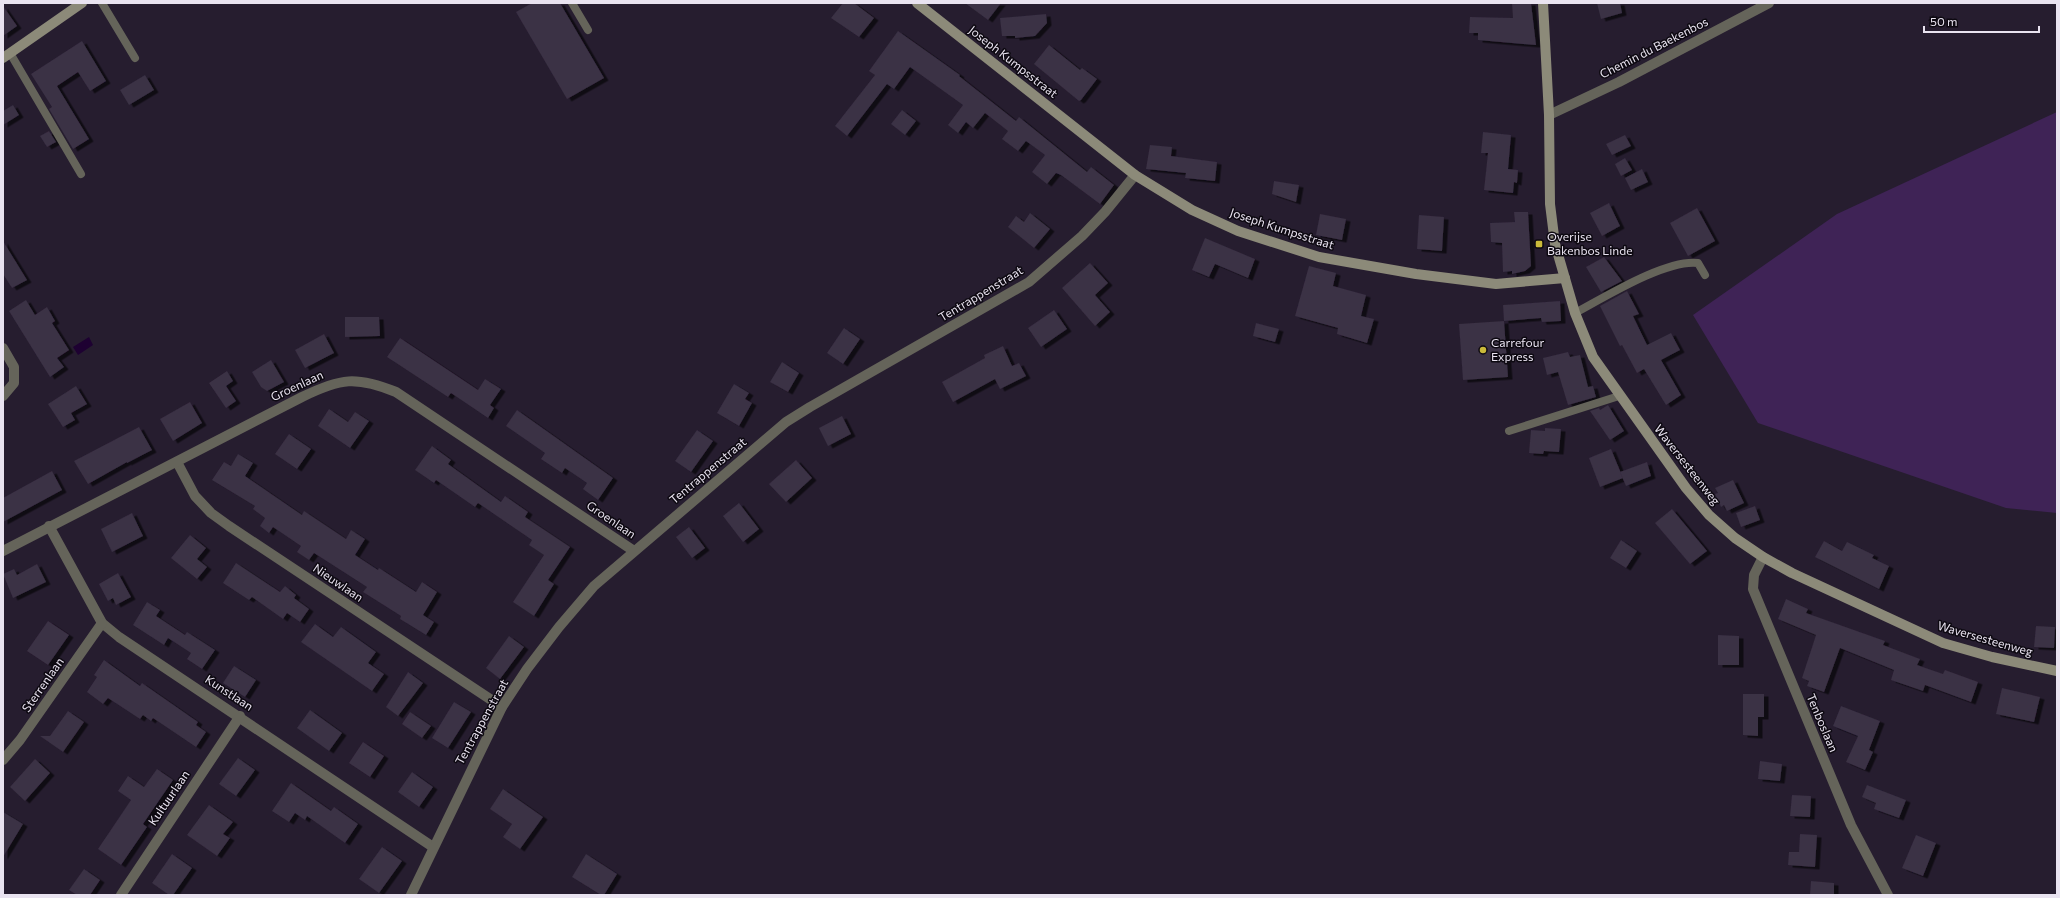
<svg xmlns="http://www.w3.org/2000/svg" width="2060" height="898" font-family="Commissioner,sans-serif">
  <style>
    .green { fill: #3f2356 }
    .water { fill: #1e0132 }
    .building { fill: #3a3044; filter: url(#shadow) }
    .lines { fill: none; stroke-linecap: round; stroke-linejoin: round }
    .lane { stroke: #65645a; stroke-width: 8 }
    .street { stroke: #65645a; stroke-width: 10 }
    .secondary { stroke: #8c8a79; stroke-width: 10 }
    .poi-dot { fill: #caba3a; stroke: #0d0911; stroke-width: 1.5 }
    .labels { text-anchor: middle; stroke-width: 3; stroke-linejoin: round; paint-order: stroke }
    .street-label { font-size: 12px; fill: #e9e3f0; stroke: #0d0911 }
    .poi-label { font-size: 12px; fill: #e9e3f0; stroke: #0d0911; text-anchor: start }
  </style>
  <defs>
    <filter id="shadow"><feDropShadow dx="4.5" dy="2.5" stdDeviation="0" flood-color="#0009"/></filter>
  </defs>
  <rect width="100%" height="100%" fill="#261d2f"/>
  <path class="green" d="M2057,112V513L2006,508L1758,423L1693,315L1837,214Z"/>
  <path class="water" d="M89,337L93,345L78,355L73,347Z"/>
  <g class="building">
    <path d="M532,3H560L604,78L567,99L516,12Z"/>
    <path d="M843,3H854L874,18L859,37L831,18Z"/>
    <path d="M965,3H1001L988,20Z"/>
    <path d="M1512,3H1531L1536,45L1478,40V33H1469L1470,17L1513,18Z"/>
    <path d="M1597,3H1620L1622,13L1601,19Z"/>
    <path d="M3,6L17,26L3,36Z"/>
    <path d="M1046,14L1047,23L1035,36L1015,38V36H1002L1000,18Z"/>
    <path d="M898,31L960,75L959,76L1016,121L1019,117L1087,172L1091,167L1114,185L1100,204L1061,175L1056,173L1047,184L1032,172L1045,155L1026,141L1018,151L1002,139L1008,131L985,113L973,128L966,122L958,133L948,125L963,105L910,67L894,89L887,84L847,136L835,126L875,75L869,71Z"/>
    <path d="M82,41L106,81L90,91L78,72L57,86L89,139L73,149L49,109L52,107L31,74Z"/>
    <path d="M1049,45L1080,70L1082,68L1097,79L1081,100L1079,101L1034,64Z"/>
    <path d="M145,75L154,90L129,105L120,90Z"/>
    <path d="M13,105L19,115L3,125V111Z"/>
    <path d="M902,110L916,121L905,135L891,124Z"/>
    <path d="M49,131L56,142L47,147L40,136Z"/>
    <path d="M1483,132L1511,135L1508,169L1518,170L1517,183L1514,182L1513,193L1484,190L1488,153H1481Z"/>
    <path d="M1625,135L1631,146L1612,155L1606,144Z"/>
    <path d="M1150,145L1172,147L1171,156L1217,162L1215,181L1185,178L1186,173L1146,169Z"/>
    <path d="M1625,158L1632,170L1621,176L1615,164Z"/>
    <path d="M1642,169L1648,182L1631,190L1625,178Z"/>
    <path d="M1274,181L1299,185L1296,202L1272,194Z"/>
    <path d="M1609,203L1620,226L1602,236L1590,213Z"/>
    <path d="M1697,208L1715,241L1688,256L1670,223Z"/>
    <path d="M1514,212H1528L1531,266L1525,271L1512,274V271L1503,272L1502,243L1491,242L1490,223L1515,222Z"/>
    <path d="M1030,213L1050,229L1034,248L1008,227L1016,216L1024,222Z"/>
    <path d="M1320,214L1346,219L1342,240L1316,235Z"/>
    <path d="M1419,215L1444,217L1442,251L1417,249Z"/>
    <path d="M1205,238L1255,259L1248,278L1215,264L1209,277L1192,270Z"/>
    <path d="M3,241L27,280L12,288L3,274Z"/>
    <path d="M1604,257L1622,281L1601,292L1586,267Z"/>
    <path d="M1090,263L1108,283L1095,295L1110,312L1095,326L1062,288Z"/>
    <path d="M1309,266L1336,273L1333,286L1366,295L1361,316L1374,319L1367,343L1337,334L1338,328L1295,316Z"/>
    <path d="M1627,291L1639,314L1633,316L1647,345L1671,333L1680,350L1661,360L1681,395L1666,405L1644,369L1637,373L1622,345L1620,346L1600,306Z"/>
    <path d="M26,300L35,315L47,307L55,321L52,323L69,350L57,358L64,367L50,377L9,311Z"/>
    <path d="M1560,301L1561,321L1542,322L1541,318L1504,321L1508,377L1463,380L1459,324L1504,321L1503,305Z"/>
    <path d="M1054,310L1067,329L1041,347L1028,328Z"/>
    <path d="M345,317H379L380,336L345,337Z"/>
    <path d="M1256,323L1279,329L1275,342L1253,336Z"/>
    <path d="M844,328L860,339L843,364L827,353Z"/>
    <path d="M324,334L334,353L305,368L295,350Z"/>
    <path d="M400,338L478,390L485,379L501,389L490,405L494,408L488,418L451,393L448,397L387,357Z"/>
    <path d="M1003,346L1012,366L1019,363L1026,376L1000,389L995,379L953,402L942,382L985,358L984,355Z"/>
    <path d="M1568,352L1570,357L1580,355L1588,387L1593,386L1596,397L1568,405L1558,372L1547,375L1543,358Z"/>
    <path d="M271,360L284,382L267,391L261,387L252,372Z"/>
    <path d="M782,362L799,373L788,392L770,382Z"/>
    <path d="M227,371L233,381L226,386L236,401L226,408L209,383Z"/>
    <path d="M734,384L749,393L745,399L752,403L739,426L717,413Z"/>
    <path d="M76,386L87,404L71,413L75,420L63,427L48,404Z"/>
    <path d="M190,402L202,423L173,441L160,419Z"/>
    <path d="M1608,405L1624,431L1610,440L1590,411L1599,408L1600,410Z"/>
    <path d="M329,409L348,422L355,412L369,421L350,448L318,426Z"/>
    <path d="M517,410L613,478L598,500L583,489L587,483L565,468L562,473L541,459L545,453L506,426Z"/>
    <path d="M842,416L851,434L828,446L819,428Z"/>
    <path d="M139,427L152,450L127,463V462L88,484L74,461Z"/>
    <path d="M1545,428L1561,429L1559,452L1544,451L1543,454L1529,453L1531,430L1545,431Z"/>
    <path d="M697,430L713,441L691,472L675,461Z"/>
    <path d="M289,434L311,449L297,469L275,454Z"/>
    <path d="M432,446L451,460L448,464L501,502L505,496L528,512L525,517L570,547L548,580L554,584L534,616L513,602L544,555L529,545L532,540L478,503L475,507L436,480L434,483L415,470Z"/>
    <path d="M1611,449L1623,478L1600,487L1589,458Z"/>
    <path d="M238,454L253,463L245,476L302,515L304,511L346,539L351,530L365,539L355,555L378,570L379,568L416,592L422,582L437,592L423,615L434,622L426,635L400,619L401,616L363,592L367,587L314,553L309,560L297,552L301,546L273,527L269,533L260,526L265,518L253,509L255,506L212,480L224,462L231,466Z"/>
    <path d="M796,460L812,478L786,502L769,484Z"/>
    <path d="M1647,462L1651,476L1626,486L1620,472Z"/>
    <path d="M52,471L62,490L3,522V498Z"/>
    <path d="M1733,480L1744,503L1727,511L1724,505L1721,507L1715,494L1718,493L1715,488Z"/>
    <path d="M739,503L759,529L743,542L723,516Z"/>
    <path d="M1755,506L1760,520L1741,527L1736,513Z"/>
    <path d="M1672,509L1707,551L1690,564L1655,523Z"/>
    <path d="M132,513L143,536L112,552L101,529Z"/>
    <path d="M689,527L705,548L692,558L676,537Z"/>
    <path d="M190,535L206,548L197,559L207,567L197,579L171,558Z"/>
    <path d="M1621,540L1637,551L1626,568L1610,558Z"/>
    <path d="M1824,541L1842,551L1847,542L1874,555L1872,558L1889,566L1879,589L1815,557Z"/>
    <path d="M236,563L280,592L285,586L296,595L294,598L309,609L300,622L287,613L283,619L252,597L249,600L223,583Z"/>
    <path d="M37,564L46,582L13,598L3,574L14,569L17,575Z"/>
    <path d="M118,573L131,597L116,605L113,598L108,601L99,584Z"/>
    <path d="M1786,599L1808,609L1806,613L1885,641L1883,645L1920,659L1917,665L1943,674L1945,670L1978,682L1971,702L1925,685L1923,691L1891,680L1894,670L1840,648L1824,692L1807,686L1809,681L1802,678L1816,635L1778,619Z"/>
    <path d="M147,602L160,610L156,616L185,635L187,632L215,650L202,669L187,659L191,653L168,638L164,645L133,625Z"/>
    <path d="M48,621L69,635L48,665L27,651Z"/>
    <path d="M315,624L333,637L341,627L376,652L368,663L384,674L372,691L301,642Z"/>
    <path d="M2036,626L2055,627L2054,648L2034,647Z"/>
    <path d="M1718,635L1739,636V665H1718Z"/>
    <path d="M509,636L524,647L500,679L486,668Z"/>
    <path d="M104,660L140,686L142,683L198,722L196,725L206,732L196,747L153,718L151,721L143,715L140,719L108,698L103,704L87,692L97,677L94,675Z"/>
    <path d="M234,666L256,680L245,697L223,683Z"/>
    <path d="M408,672L423,683L398,716L386,707Z"/>
    <path d="M2002,688L2040,697L2034,722L1996,714Z"/>
    <path d="M1743,694H1764V717H1758V736L1743,735Z"/>
    <path d="M454,702L471,712L448,748L432,738Z"/>
    <path d="M1841,706L1880,721L1869,750L1873,752L1865,770L1846,762L1858,736L1833,726Z"/>
    <path d="M310,710L342,733L329,751L297,728Z"/>
    <path d="M68,711L84,722L63,752L40,736H50Z"/>
    <path d="M410,712L431,726L422,738L402,724Z"/>
    <path d="M363,742L384,756L370,777L349,763Z"/>
    <path d="M238,758L255,770L236,796L219,784Z"/>
    <path d="M35,759L50,773L25,801L10,787Z"/>
    <path d="M1760,761L1782,764L1780,781L1758,779Z"/>
    <path d="M157,769L173,780L143,824L147,827L121,865L98,849L131,800L118,791L128,776L144,787Z"/>
    <path d="M412,772L433,787L419,807L398,792Z"/>
    <path d="M291,783L331,811L334,807L358,824L345,843L307,816L305,820L295,813L289,822L272,811Z"/>
    <path d="M1867,785L1906,800L1899,818L1874,809L1876,803L1862,797Z"/>
    <path d="M503,789L543,817L520,849L503,837L512,824L490,809Z"/>
    <path d="M1792,795L1811,796L1810,817L1790,816Z"/>
    <path d="M209,805L233,822L223,834L230,838L217,856L187,835Z"/>
    <path d="M3,812L23,824L3,857Z"/>
    <path d="M1800,834L1817,835L1815,867L1788,865L1789,852H1799Z"/>
    <path d="M1916,835L1936,843L1923,876L1902,868Z"/>
    <path d="M382,847L402,861L379,893L359,879Z"/>
    <path d="M172,854L192,868L173,895H169L152,883Z"/>
    <path d="M586,854L617,874L604,895H601L572,877Z"/>
    <path d="M84,869L100,880L90,895H77L69,890Z"/>
    <path d="M1811,881L1834,883V895H1810Z"/>
  </g>
  <g class="lines">
    <g class="lane">
      <path d="M102,3L135,58"/>
      <path d="M572,3L588,30"/>
      <path d="M10,53L81,174"/>
      <path d="M1575,313C1605,297 1666,259 1698,263L1705,275"/>
      <path d="M1509,431L1619,396"/>
    </g>
    <g class="street">
      <path d="M1549,115L1619,82L1769,3"/>
      <path d="M3,348L14,367V383L3,396"/>
      <path d="M177,462L195,496L211,513L229,526L502,707"/>
      <path d="M49,526L102,623L119,637L433,847"/>
      <path d="M3,551L302,397C341,378 356,376 396,392L634,551"/>
      <path d="M1763,557L1754,575L1753,589L1851,825L1888,895"/>
      <path d="M3,760L20,740L102,623"/>
      <path d="M121,895L240,716"/>
      <path d="M411,895L502,707L527,669L559,627L594,586L786,422L810,407L1029,282L1082,236L1105,212L1135,175"/>
    </g>
    <g class="secondary">
      <path d="M917,3L1135,175L1192,210L1238,231L1319,257L1416,274L1496,284L1565,278"/>
      <path d="M1543,3L1549,115L1550,204L1555,244L1575,313L1593,357L1686,488L1709,515L1735,538L1763,557L1792,573L1943,643L1992,657L2057,671"/>
      <path d="M3,58L82,3"/>
    </g>
  </g>
  <g class="poi-dot">
    <rect x="1535" y="240" width="8" height="8" rx="2"/>
    <circle cx="1483" cy="350" r="4"/>
  </g>
  <g class="labels">
    <g class="street-label">
      <text transform="translate(1654 48) rotate(-27)" y="4">Chemin du Baekenbos</text>
      <text transform="translate(1013 62) rotate(38)" y="4">Joseph Kumpsstraat</text>
      <text transform="translate(1282 229) rotate(18)" y="4">Joseph Kumpsstraat</text>
      <text transform="translate(981 294) rotate(-31)" y="4">Tentrappenstraat</text>
      <text transform="translate(297 386) rotate(-25)" y="4">Groenlaan</text>
      <text transform="translate(1687 465) rotate(52)" y="4">Waversesteenweg</text>
      <text transform="translate(708 471) rotate(-40)" y="4">Tentrappenstraat</text>
      <text transform="translate(611 520) rotate(34)" y="4">Groenlaan</text>
      <text transform="translate(338 583) rotate(34)" y="4">Nieuwlaan</text>
      <text transform="translate(1985 639) rotate(16)" y="4">Waversesteenweg</text>
      <text transform="translate(43 685) rotate(-55)" y="4">Sterrenlaan</text>
      <text transform="translate(229 693) rotate(33)" y="4">Kunstlaan</text>
      <text transform="translate(482 722) rotate(-61)" y="4">Tentrappenstraat</text>
      <text transform="translate(1822 723) rotate(67)" y="4">Tenboslaan</text>
      <text transform="translate(169 798) rotate(-56)" y="4">Kultuurlaan</text>
    </g>
    <g class="poi-label">
      <text x="1547" y="241">Overijse<tspan x="1547" dy="14">Bakenbos Linde</tspan></text>
      <text x="1491" y="347">Carrefour<tspan x="1491" dy="14">Express</tspan></text>
    </g>
  </g>
  <rect width="2060" height="898" fill="none" stroke="#e9e3f0" stroke-width="8"/>
  <path d="M1924 26v6h115v-6" fill="none" stroke="#e9e3f0" stroke-width="2"/>
  <text x="1930" y="26" font-size="12" fill="#e9e3f0" stroke="#0d0911" stroke-width="3" paint-order="stroke">50 m</text>
</svg>
